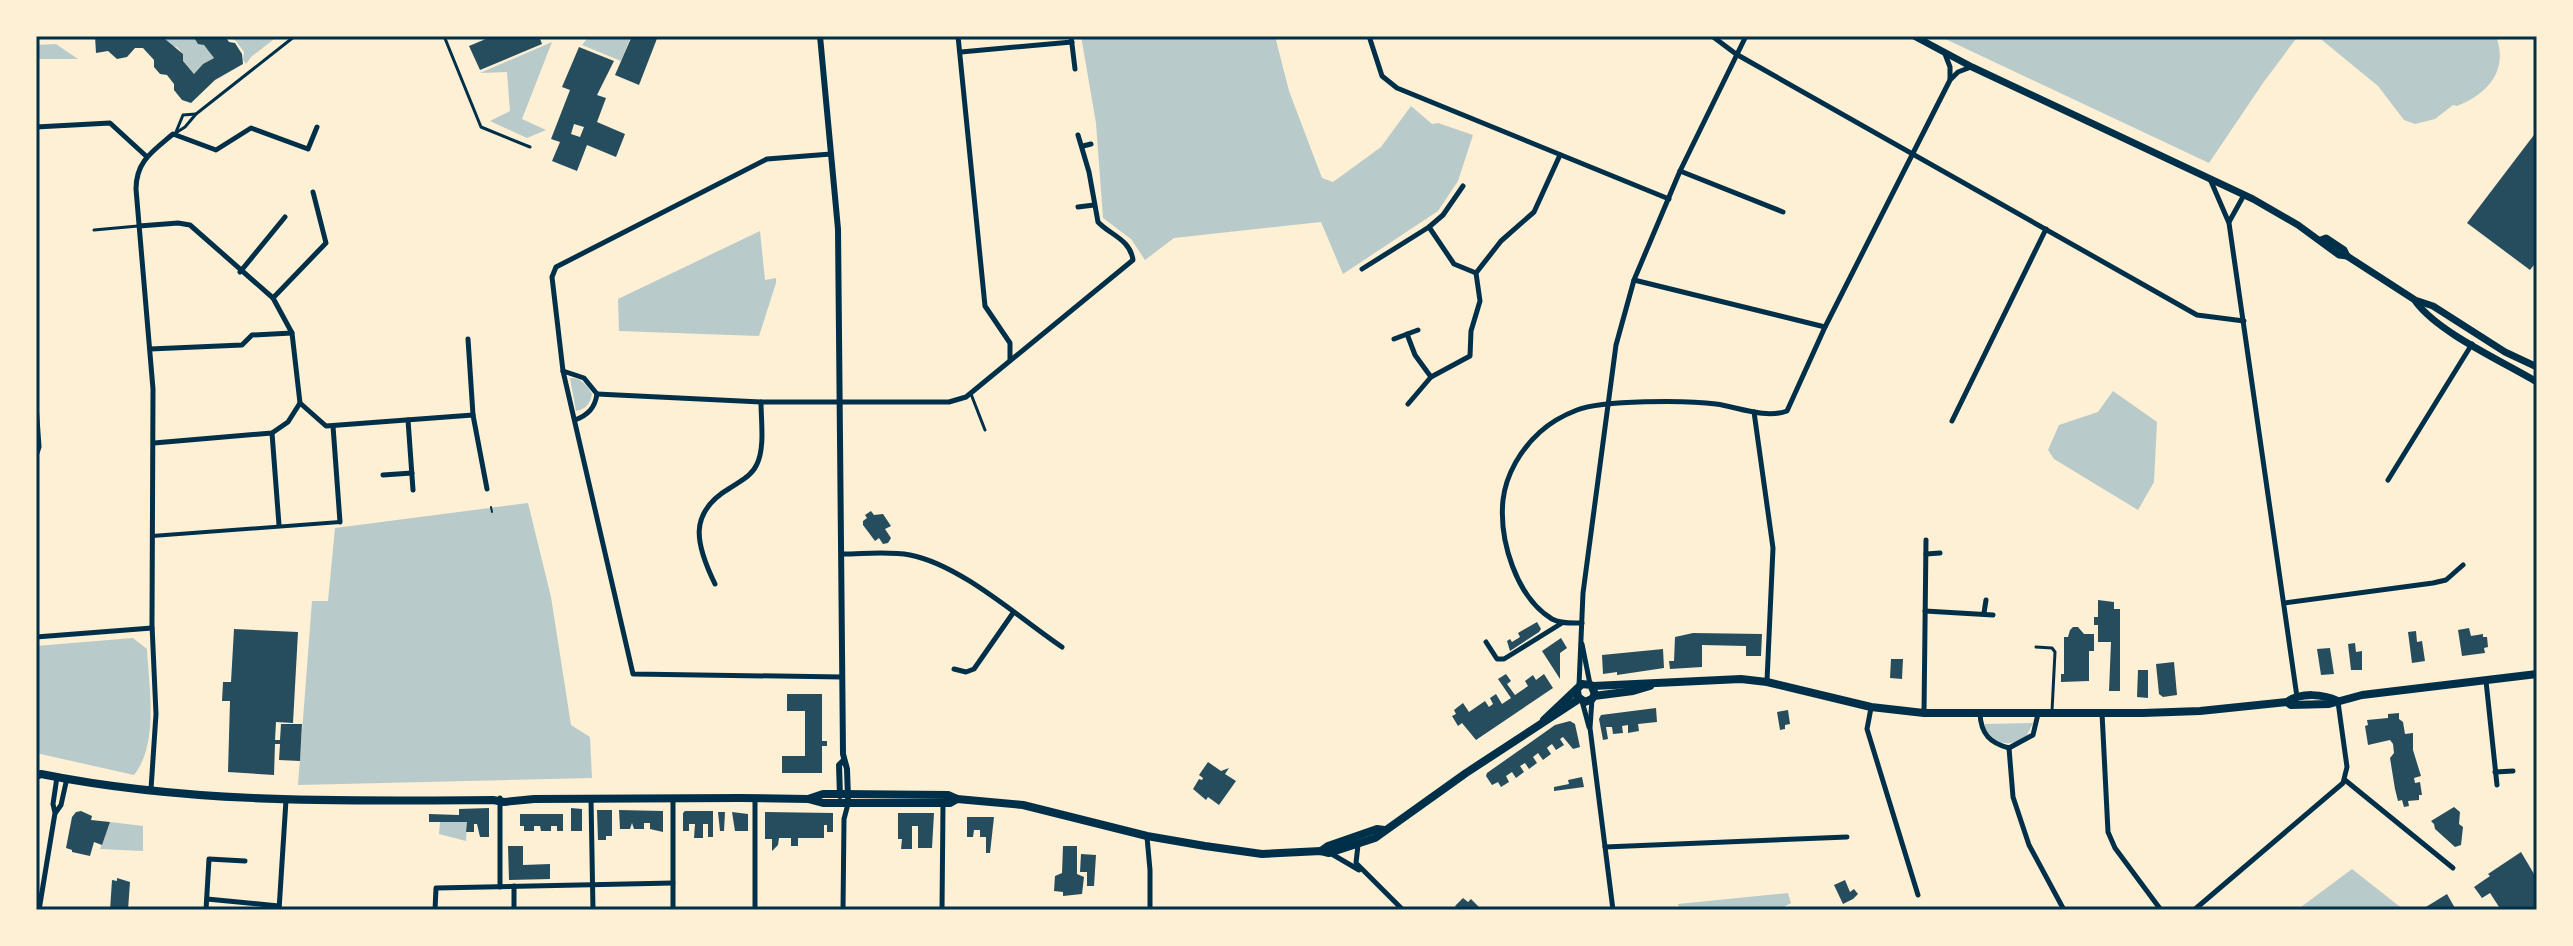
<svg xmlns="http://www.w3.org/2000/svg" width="2573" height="946" font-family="Jost,sans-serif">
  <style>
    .green { fill: #b9caca }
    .building { fill: #264d5e; fill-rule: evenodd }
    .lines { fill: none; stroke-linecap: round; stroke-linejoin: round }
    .path { stroke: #003049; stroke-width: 2 }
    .service { stroke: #003049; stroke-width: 3 }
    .pedestrian { stroke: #003049; stroke-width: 4 }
    .minor { stroke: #003049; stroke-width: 5 }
    .tertiary { stroke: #003049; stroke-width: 6 }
    .secondary { stroke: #003049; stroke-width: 7 }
    .primary { stroke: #003049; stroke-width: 8 }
    .neatline { fill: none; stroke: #003049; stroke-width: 3 }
  </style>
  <rect width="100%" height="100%" fill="#fdf0d5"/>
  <g class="green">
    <path d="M165,36C193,36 198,35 214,58L203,64L194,74L183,61V54L177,47L171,46L165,39Z"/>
    <path d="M227,36H278L251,57L246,64L243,60L244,52L236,41Z"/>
    <path d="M595,36H631L621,61L582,45L586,40Z"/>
    <path d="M1081,36H1275L1289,91L1322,178L1333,182L1381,147L1411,106L1432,124L1438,123L1473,135L1458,181L1438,211L1343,274L1321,222L1174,238L1145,260L1131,239L1103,218L1096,123Z"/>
    <path d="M1939,36H2298L2263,83L2209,163Z"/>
    <path d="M2317,36H2496C2509,70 2488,94 2457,106L2453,105L2435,119L2415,124L2404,120L2378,86Z"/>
    <path d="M552,42L522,119L546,130L527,138L490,121L510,111L507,72L480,73Z"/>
    <path d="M56,44L78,59H36V45Z"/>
    <path d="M760,231L765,280L776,278V283L759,336L619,331L618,299Z"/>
    <path d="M570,378C580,377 587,385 592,394C590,404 586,409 576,411Z"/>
    <path d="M2113,391L2157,422L2154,482L2138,510L2054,459L2048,450L2059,425L2098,412Z"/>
    <path d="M528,503L551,597L571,725L590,737L592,778L298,785L312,601H328L335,528Z"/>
    <path d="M133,638L147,649C149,688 159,743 134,775L36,753V646Z"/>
    <path d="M2033,723L2026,737C2009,748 1994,744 1984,727L1985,724Z"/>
    <path d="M110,822L143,826V851L100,849Z"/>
    <path d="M440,822H467L466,841L439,834Z"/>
    <path d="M2352,869L2404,910H2297Z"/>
    <path d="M1788,893L1791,903L1778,910H1679L1678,904Z"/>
  </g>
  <g class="building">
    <path d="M95,36H166L165,39L183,54V61L194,74L203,64L214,58L204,45L198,44L193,36H225L229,42L235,43L242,54L243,64L215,80L191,103L182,100L174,90V84L167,75L160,74L154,67V60L143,48H135L127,57L117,59L108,51L96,53Z"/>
    <path d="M493,36H539L542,44L480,70L469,46Z"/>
    <path d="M632,36H658L639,85L615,75Z"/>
    <path d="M579,47L614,61L597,95L606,98L597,122L625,134L616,157L587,145L577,171L552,161L560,142L551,139L570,90L562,87ZM574,124L584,127L580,137L571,134Z"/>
    <path d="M2537,131V261L2530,270L2467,223Z"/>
    <path d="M871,511L874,515L883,514L891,526L885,529L891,538L888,543L883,544L879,538L875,541L863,525V521L867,518L865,515Z"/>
    <path d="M2098,600L2114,602V609H2120V691H2109L2111,642H2098V625H2094V617H2098Z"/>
    <path d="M1537,622L1541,629L1539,632L1510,651L1507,641L1510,639L1512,642L1520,637L1518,633Z"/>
    <path d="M2073,627H2078L2084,634H2094V651H2089V681L2061,682V674H2064V637H2068L2070,630Z"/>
    <path d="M2469,628L2471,636L2483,634V637H2487L2488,647L2484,648L2485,653L2462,656L2458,630Z"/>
    <path d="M234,629L298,632L293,723L276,722L275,740H280L281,724H302L300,761L279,760L280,744H275L274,775L228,772L230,701H222L223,682H231Z"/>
    <path d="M2416,631L2417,642L2422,641L2425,661L2412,663L2408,632Z"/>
    <path d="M1693,633L1762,634L1761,656H1746V646L1702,645V667L1670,669L1669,661H1674L1675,637Z"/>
    <path d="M1561,638L1567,648L1560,653V679L1542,651Z"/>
    <path d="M2355,643L2356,652L2362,651V670H2351L2348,644Z"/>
    <path d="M2330,648L2334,674L2321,675L2317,649Z"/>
    <path d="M1663,649L1664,668L1617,675V672L1603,674L1602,655Z"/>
    <path d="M1891,659H1903L1902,679L1890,678Z"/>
    <path d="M2174,662L2177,695L2163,697L2159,694L2156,664Z"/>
    <path d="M2138,670H2148V698L2137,697Z"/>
    <path d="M1506,674L1511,681L1507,684L1515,695L1528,686L1525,681L1533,675L1536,680L1544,674L1553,688L1476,740L1462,723L1458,726L1452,716L1456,714L1454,710L1463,703L1469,712L1485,701L1489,707L1493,704L1490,698L1496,694L1502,704L1511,698L1498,679Z"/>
    <path d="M787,694H822V741H827V746H822V773H782V756H805V711H787Z"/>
    <path d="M1656,708L1657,722L1638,724L1639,731L1628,733V725L1622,726L1623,733L1613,734L1612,727H1606L1608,739L1603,740L1599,719L1601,715Z"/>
    <path d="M1788,710L1790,724L1785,725V729L1780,730L1777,712Z"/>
    <path d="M2399,713V719L2403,722L2405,734L2413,733V750L2421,776L2414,778L2415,783L2420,782L2422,795H2419V800L2408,801L2409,806L2404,807L2402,800L2398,801L2395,789L2390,758L2394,753L2393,744L2390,740L2368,745L2365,726L2368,725L2367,720L2388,718V714Z"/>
    <path d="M1570,721L1575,724L1580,747L1573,749L1563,737L1560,739L1564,745L1556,750L1552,744L1549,746L1547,748L1551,754L1543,760L1538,753L1533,757L1537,763L1529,769L1525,763L1520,766L1524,772L1516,778L1512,772L1506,776L1509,782L1501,787L1498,782L1492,785L1486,776L1487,773L1555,725Z"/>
    <path d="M1208,762L1221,771L1229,768L1225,774L1236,781L1219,805L1208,797L1206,800L1193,789L1199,779L1202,780L1203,778L1199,775Z"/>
    <path d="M1582,777L1584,787L1554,791V787L1569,784L1568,780Z"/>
    <path d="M2454,807L2460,812L2459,824L2463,827L2461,845L2455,847L2435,829L2434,824L2431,821Z"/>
    <path d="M489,808V837H480L477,824H474V832H466L467,822H429V814L459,815V809Z"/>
    <path d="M571,808L582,809V831H571Z"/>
    <path d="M597,810H612V836H606V840H598Z"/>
    <path d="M619,810L663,811V832L650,829V823H644V829H634L632,823L630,829H620Z"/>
    <path d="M81,811L92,816L91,820L110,822L102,845L94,842L90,856L72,852V850L66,848L72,817L76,812Z"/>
    <path d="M685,811H713V837H708V824H703V838H694L695,824H689V831H683V813Z"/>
    <path d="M718,812H725L724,831H720Z"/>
    <path d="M732,812L748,814V831H735Z"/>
    <path d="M765,812L833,813V832H827V825H824V838H798V846H791V838H779L778,845L772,851V839H765Z"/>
    <path d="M898,813H934L932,848H918V826H912V849H901L902,839H898Z"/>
    <path d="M520,814H563V831H557V826H551V831H541L540,826H534V831H524V826H520Z"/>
    <path d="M967,817H994L990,853H986V837H980V830H974L973,837H967Z"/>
    <path d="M508,846H523V865L550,864V879L509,880Z"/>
    <path d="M1063,846H1077V874L1084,877L1082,894L1063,896V892L1054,891L1055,876L1062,873Z"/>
    <path d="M2521,852L2537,879V910H2501L2490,893L2482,898L2474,887L2490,876L2488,874Z"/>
    <path d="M1081,854L1096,855L1094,886H1087V872H1080Z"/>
    <path d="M117,878L130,882L128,910H110L112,880L117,881Z"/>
    <path d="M1845,880L1850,892L1854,889L1858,894L1853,899L1843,904L1834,885Z"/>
    <path d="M2447,894L2456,910H2421Z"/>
    <path d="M1463,898L1468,902L1471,899L1482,910H1459L1455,906Z"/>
  </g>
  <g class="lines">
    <path class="path" d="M491,507L492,512"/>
    <g class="service">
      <path d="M444,36L481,127L530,147"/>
      <path d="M176,132L183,115L196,114"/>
      <path d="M174,134L185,127L196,114L295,36"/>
      <path d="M94,230L138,226"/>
      <path d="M971,394L985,430"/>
      <path d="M2036,647L2052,648L2055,652L2052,711"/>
    </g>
    <path class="pedestrian" d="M152,536L340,522"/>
    <g class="minor">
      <path d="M958,36L985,306L1010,343V360"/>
      <path d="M1071,36L1075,69"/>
      <path d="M1369,36L1382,76L1397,88L1669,199"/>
      <path d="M1712,36L1736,54L2197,315L2244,321"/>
      <path d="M961,52L1072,42"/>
      <path d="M1945,54L1950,67V79"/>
      <path d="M36,127L110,123L146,156"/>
      <path d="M1083,146L1091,144"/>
      <path d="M831,154L767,159L556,267L552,277L563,371L633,674L842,677"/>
      <path d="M1680,171L1783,212"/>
      <path d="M2210,179L2229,223L2297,697"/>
      <path d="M1078,207L1094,205"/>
      <path d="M2229,222L2244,195"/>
      <path d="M139,226L178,223L190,225L273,298L292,333L300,403L326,426L473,415"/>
      <path d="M1429,227L1454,264L1476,273"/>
      <path d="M1362,269L1429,227L1443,215L1463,186"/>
      <path d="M240,272L285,217"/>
      <path d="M1634,280L1825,327"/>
      <path d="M273,298L326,243L313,192"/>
      <path d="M1407,334L1415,355L1431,377"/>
      <path d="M468,339L473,415L487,489"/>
      <path d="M1394,339L1418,330"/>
      <path d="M150,349L242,345L252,335L292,333"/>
      <path d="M563,371L584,378L597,394C595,408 588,415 575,420"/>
      <path d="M597,394L761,402H949L966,397L1133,260C1130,239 1110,235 1098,222L1089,172L1078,135"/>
      <path d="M36,404L39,447L36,456"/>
      <path d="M1408,404L1431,377L1470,356L1471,331L1480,301L1476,273L1501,241L1534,212L1560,155"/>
      <path d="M1754,412L1773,548L1767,681"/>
      <path d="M408,420L413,490"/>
      <path d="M1952,421L2046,229"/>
      <path d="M333,426L340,522"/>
      <path d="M272,433L279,525"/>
      <path d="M154,443L272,433L288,422L300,403"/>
      <path d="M383,475L412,473"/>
      <path d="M2388,480L2472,344"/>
      <path d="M842,554C864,554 888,551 910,555C961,565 1019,618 1062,647"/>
      <path d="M1926,554L1940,553"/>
      <path d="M715,584C696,545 687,513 730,488C740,481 752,476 757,464C765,447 761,421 761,402"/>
      <path d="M2284,603L2433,583L2446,580L2463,565"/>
      <path d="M1925,611L1993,615"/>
      <path d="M1984,613L1986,600"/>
      <path d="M1582,623C1572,623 1561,624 1552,619C1516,597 1499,540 1503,500C1506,474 1521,449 1540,432C1550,423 1564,415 1577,410C1602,400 1687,400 1716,404C1738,407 1765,419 1787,411L1825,327L1950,80L1958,72L1971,67"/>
      <path d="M36,637L152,628"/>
      <path d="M1486,642L1497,659H1504L1562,623"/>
      <path d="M1582,644L1590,684"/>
      <path d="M954,669L966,672L974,669L1013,613"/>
      <path d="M2486,681L2497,785"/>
      <path d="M1579,685L1583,593L1616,345L1634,280L1680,171L1746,36"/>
      <path d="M1592,699L1590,728L1613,910"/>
      <path d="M1582,701L1589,727"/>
      <path d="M1871,708L1867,729L1918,895"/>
      <path d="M1924,713L1926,540"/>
      <path d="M2102,713L2108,832L2115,848L2161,910"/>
      <path d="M1980,714C1981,734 1990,743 2009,748L2033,735L2038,714"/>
      <path d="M2009,748L2013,797L2029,845L2064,910"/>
      <path d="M2495,772L2513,771"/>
      <path d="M2345,780L2453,868"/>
      <path d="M151,789L156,714L152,625L153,389L136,189C136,161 153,151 173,134L216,150L251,128L308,149L317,127"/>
      <path d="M500,798V887"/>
      <path d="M591,799L593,910"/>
      <path d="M755,799V910"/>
      <path d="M56,812L61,805L67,778"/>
      <path d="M1147,837L1150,870V910"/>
      <path d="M1358,845L1356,863L1403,910"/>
      <path d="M1605,847L1847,837"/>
      <path d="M1330,853L1359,870"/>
      <path d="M207,899L279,906"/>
      <path d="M39,910L55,813L53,804L57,777"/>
      <path d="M206,910L209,859L245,861"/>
      <path d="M279,910L286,800"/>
      <path d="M435,910L436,888L673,883"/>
      <path d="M514,910V886"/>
      <path d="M673,910V799"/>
      <path d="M843,910L844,819L848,804"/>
      <path d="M942,910L943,804"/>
      <path d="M2194,910L2343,783L2347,767L2338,702"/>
    </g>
    <g class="tertiary">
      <path d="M820,36L838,229L843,754L847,769L848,798"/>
      <path d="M840,796L839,765L843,761"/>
    </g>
    <g class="secondary">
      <path d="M1914,36L1972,67L2253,199L2298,225L2339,255L2347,256"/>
      <path d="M2321,240L2326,238L2344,250L2347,256L2415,300L2433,306L2505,352L2537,367"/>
      <path d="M2416,302C2439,333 2502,361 2537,382"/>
    </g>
    <g class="primary">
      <path d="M1593,686L1741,679L1767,682L1871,707L1924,713H2143L2200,711L2287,702L2291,705L2329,704L2362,695L2537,674"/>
      <path d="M1594,696L1633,691L1650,686"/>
      <path d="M2287,702C2301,692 2323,694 2338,701"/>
      <path d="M1544,720L1582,684L1591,685L1595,694L1592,699L1585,702L1578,697L1577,691"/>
      <path d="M36,776L41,774C190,804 342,801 493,800L504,802L534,799L740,798L808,799L823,803H950L957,799"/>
      <path d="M808,799L823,794H840L948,795L957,799L1023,805L1147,836L1205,846L1262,854L1321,851L1329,853L1375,838L1466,773L1579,699"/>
      <path d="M1321,851L1328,846L1377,829L1384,830"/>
    </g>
  </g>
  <rect width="2573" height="946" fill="none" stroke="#fdf0d5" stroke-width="76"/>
  <rect x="38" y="38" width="2497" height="870" class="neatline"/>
</svg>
